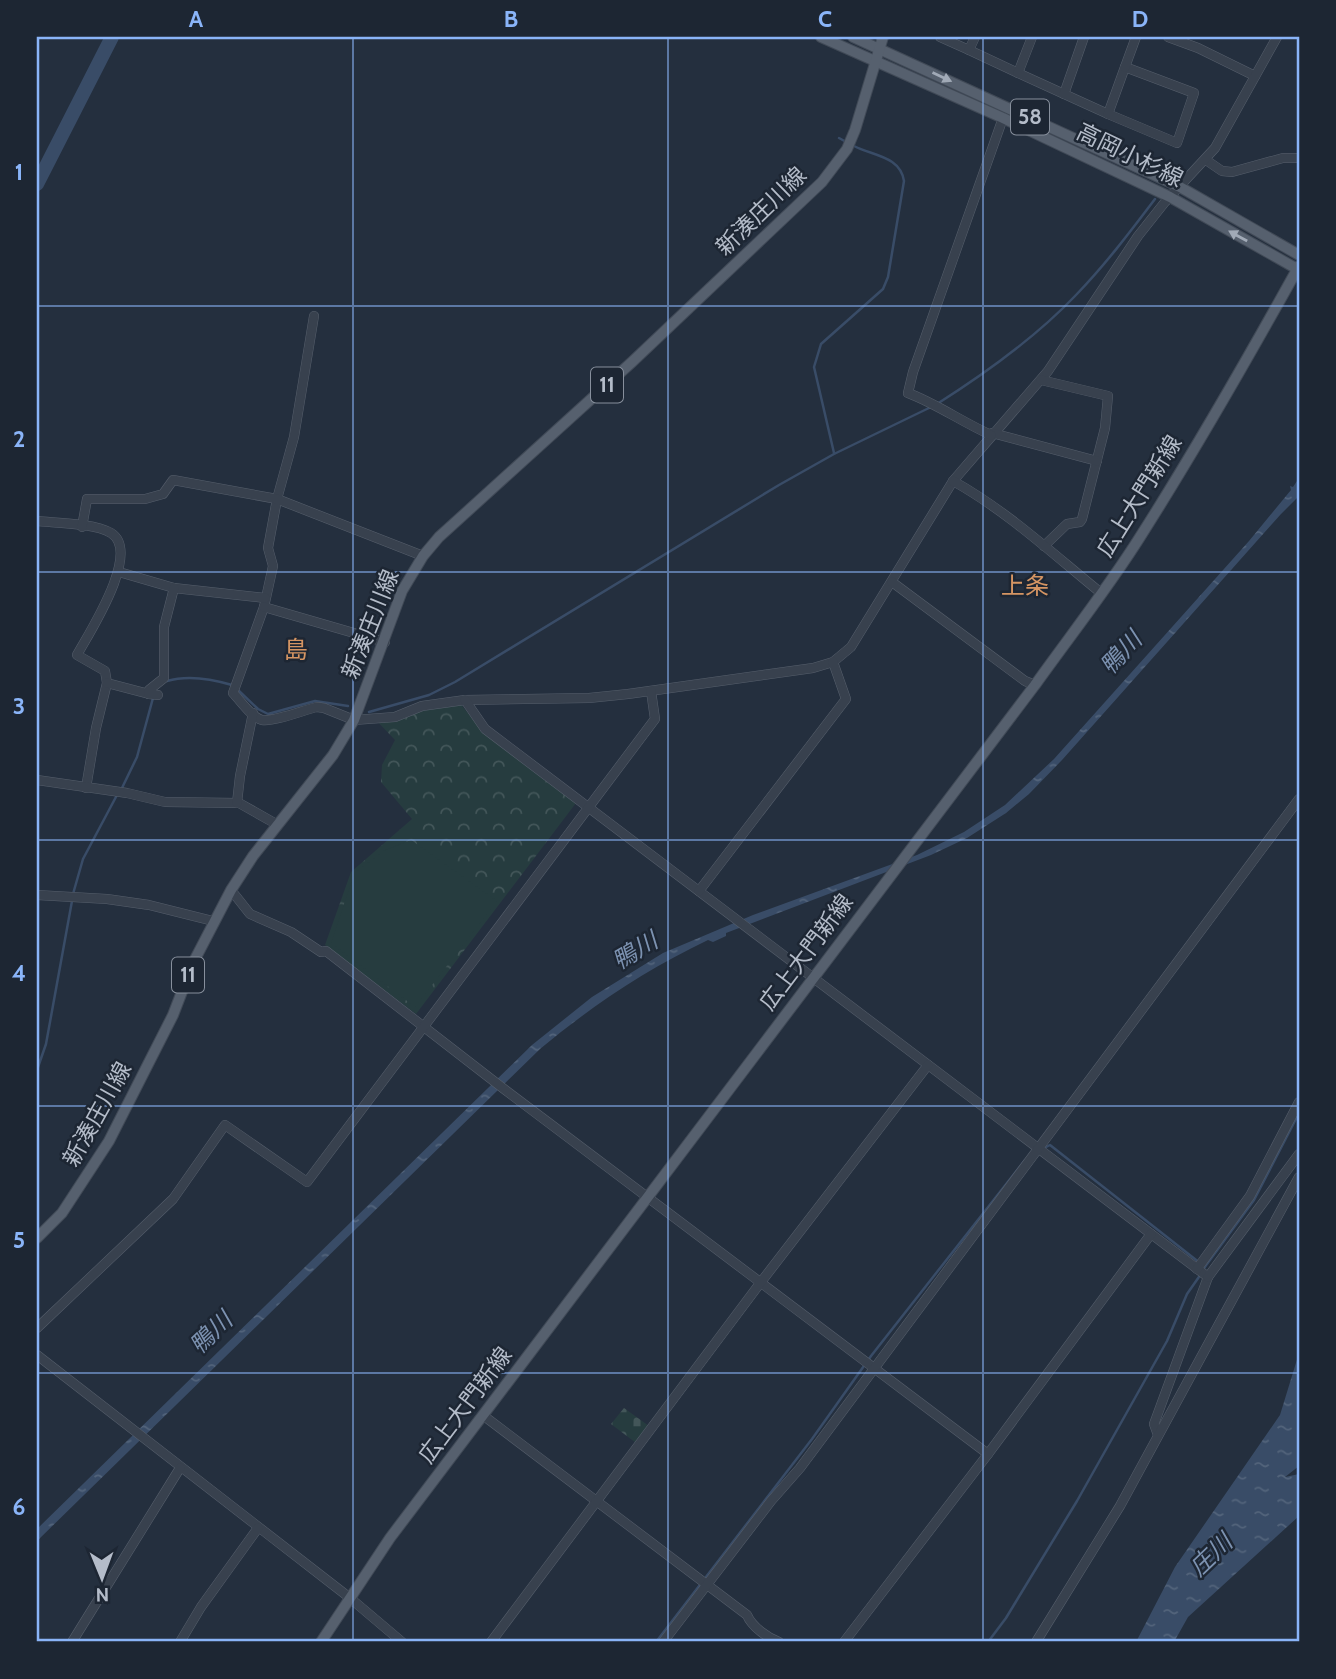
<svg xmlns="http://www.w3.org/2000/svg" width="1336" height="1679" font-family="Cabin,'Noto Sans JP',sans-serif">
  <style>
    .cemetery { fill: url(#cemetery-stones) }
    .park { fill: url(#park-crowns) }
    .pitch { fill: #263c3f }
    .water { fill: url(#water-ripples) }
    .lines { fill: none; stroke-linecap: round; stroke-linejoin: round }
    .stream { stroke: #394c67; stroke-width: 2.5 }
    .river { stroke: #394c67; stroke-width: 14 }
    .minor-casing { stroke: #565f6c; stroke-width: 10 }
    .major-casing { stroke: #414a57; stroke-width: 12 }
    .minor { stroke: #38414e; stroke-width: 9 }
    .major { stroke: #56606e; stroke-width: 10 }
    .oneway { fill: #a1aab7 }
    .grid { fill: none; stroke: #8ab4f8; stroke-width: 2; stroke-opacity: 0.55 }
    .labels { text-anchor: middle; stroke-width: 5; stroke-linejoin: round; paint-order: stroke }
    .shield { fill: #1d2633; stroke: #878f9c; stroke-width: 2 }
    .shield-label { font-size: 21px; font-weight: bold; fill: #b4bcc9 }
    .street-label { font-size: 23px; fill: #b4bcc9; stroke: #1d2633 }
    .neighbourhood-label { font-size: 24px; fill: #d59563; stroke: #1d2633 }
    .water-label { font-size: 24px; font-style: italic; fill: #7c92b1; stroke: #1d2633 }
    .neatline { fill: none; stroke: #8ab4f8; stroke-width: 2.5 }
    .grid-label { font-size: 23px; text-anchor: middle; font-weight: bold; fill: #8ab4f8 }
  </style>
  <defs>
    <pattern id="cemetery-stones" width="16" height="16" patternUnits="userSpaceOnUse" patternTransform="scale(1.75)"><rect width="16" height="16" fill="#263c3f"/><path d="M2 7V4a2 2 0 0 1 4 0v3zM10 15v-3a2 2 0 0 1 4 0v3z" fill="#435659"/></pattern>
    <pattern id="park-crowns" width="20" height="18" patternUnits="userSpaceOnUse" patternTransform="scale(1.75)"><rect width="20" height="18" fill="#263c3f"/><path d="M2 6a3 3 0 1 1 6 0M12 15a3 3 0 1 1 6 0" fill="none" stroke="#435659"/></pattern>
    <pattern id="water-ripples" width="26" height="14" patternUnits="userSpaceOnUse" patternTransform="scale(1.75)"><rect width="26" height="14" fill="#394c67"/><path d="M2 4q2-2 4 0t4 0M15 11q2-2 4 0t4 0" fill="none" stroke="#53647b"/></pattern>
  </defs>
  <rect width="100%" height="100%" fill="#242f3e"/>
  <path class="cemetery" d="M624,1408L649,1426L636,1443L611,1424Z"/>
  <path class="park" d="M455,697L484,733L576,803L416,1014L325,945L351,872L412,819L381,782L382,765L395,740L375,719L421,702Z"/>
  <path class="pitch" d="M411,840L497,901L415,1007L331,943L354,874L383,851Z"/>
  <g class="water">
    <path d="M1299,478V496L1281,514L1062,760L1029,794L1006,813L967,838L931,855L726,933V936L713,942L708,940C647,969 593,1005 540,1049L37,1541V1529L532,1045L592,997L663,953L753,915L917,855L964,832L1005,805L1054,759L1249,541L1291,490L1290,486L1293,487Z"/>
    <path d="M1299,1353V1466L1285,1477L1299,1474V1516L1188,1617L1174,1642H1136L1175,1567L1280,1415Z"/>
  </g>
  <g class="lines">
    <g class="stream">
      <path d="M839,138L848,143"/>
      <path d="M937,404C986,373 1036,337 1076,295C1105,265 1130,232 1155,199"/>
      <path d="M834,453L814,367L821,344L883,289L888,277L904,181C900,156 873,156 854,146"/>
      <path d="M167,681C187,675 212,679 232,685"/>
      <path d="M238,690L258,709L268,714L315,701L348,706"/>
      <path d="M369,712L429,695L455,682L779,485L834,454L931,407"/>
      <path d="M121,790L137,757L153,698"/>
      <path d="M73,894L83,859L117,795"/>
      <path d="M37,1070L46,1044L72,901"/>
      <path d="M1042,1149L1050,1145L1205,1267"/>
      <path d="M1204,1268L1254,1200L1299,1113"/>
      <path d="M656,1642L812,1439L871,1356L1025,1160"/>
      <path d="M988,1642L1006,1618L1077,1501L1167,1341L1187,1294L1201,1274"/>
    </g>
    <path class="river" d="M37,184L112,37"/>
    <defs>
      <g id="minor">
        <path d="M940,37L969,50"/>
        <path d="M975,37L969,50L1018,73"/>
        <path d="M1032,37L1018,73L1064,94"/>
        <path d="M1084,37L1064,94L1108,114"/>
        <path d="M1168,37L1198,48L1255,76"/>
        <path d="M1125,67L1194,93L1177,143L1108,114Z"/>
        <path d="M1125,67L1136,37"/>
        <path d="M1206,160L1222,171L1232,172L1283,158H1299"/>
        <path d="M314,316L294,437L277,499L268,548L273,566L264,607L233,693C240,700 252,718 262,720C274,722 304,710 317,707L324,708L354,720L395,717L422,706L465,700L589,698L628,694L813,668L833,662L851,647L953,481L1048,371L1138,236L1165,202L1215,148L1277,37"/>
        <path d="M1041,380L1108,396L1105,428L1082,519L1080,522L1067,524L1044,546"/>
        <path d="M992,433L1097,461"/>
        <path d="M991,435C962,422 937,404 908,393L913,372L1003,118"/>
        <path d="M953,481C1007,511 1053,554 1101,593"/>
        <path d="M37,521C57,523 94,523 111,533C142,552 89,633 77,655L105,671L107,683L96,728L86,788"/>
        <path d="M82,527L87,499H145L163,494L173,480L277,499L423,556"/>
        <path d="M119,572L174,588L265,598"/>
        <path d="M892,582L1025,681L1035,685"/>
        <path d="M264,607L385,642"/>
        <path d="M107,683L149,694"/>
        <path d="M158,695L149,694V690L164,678V627L174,588"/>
        <path d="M465,700L485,729L1208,1277L1154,1424L1158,1435"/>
        <path d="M37,780L127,793L165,802L239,803L278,825"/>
        <path d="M237,803L240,776L253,713"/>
        <path d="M231,890L250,914L291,932L321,952L326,951L504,1089L988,1454"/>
        <path d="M699,891L846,699L833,662"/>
        <path d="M37,895L107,899L149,905L213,921"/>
        <path d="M1197,1269L1250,1196L1299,1102"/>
        <path d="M1208,1277L1299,1154"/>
        <path d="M37,1328L173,1199L225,1125L307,1182L655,719L651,691"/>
        <path d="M37,1355L350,1598L402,1642"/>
        <path d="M484,1416L747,1615C752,1627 768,1638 779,1642"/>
        <path d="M72,1642L180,1468"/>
        <path d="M180,1642L201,1607L258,1528"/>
        <path d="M491,1642L761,1282L928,1065"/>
        <path d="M663,1642L771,1501L800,1468L1299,799"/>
        <path d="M844,1642L988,1454L1151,1234"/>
        <path d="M1036,1642L1120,1506L1299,1177"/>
      </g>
      <g id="major">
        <path d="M821,37L1003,118L1170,197L1299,270"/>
        <path d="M853,37L1180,187L1299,255"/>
        <path d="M37,1238L62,1213L109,1141L173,1015L193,963L231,890L253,856L333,755L354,720L402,591L423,556L439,537L632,362L822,182L847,149L855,130L883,37"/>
        <path d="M321,1642L390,1538L1035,685C1070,636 1108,588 1140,537C1196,449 1248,358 1299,266"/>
      </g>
    </defs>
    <use href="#minor" class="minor-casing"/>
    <use href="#major" class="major-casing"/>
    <use href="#minor" class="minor"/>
    <use href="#major" class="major"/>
  </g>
  <defs><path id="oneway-solid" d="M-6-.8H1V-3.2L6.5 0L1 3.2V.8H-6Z" transform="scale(1.75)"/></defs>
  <g class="oneway">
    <use href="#oneway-solid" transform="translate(942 77) rotate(25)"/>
    <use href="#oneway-solid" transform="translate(1238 236) rotate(-151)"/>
  </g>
  <path class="grid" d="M353,37V1642M668,37V1642M983,37V1642M37,306H1299M37,572H1299M37,840H1299M37,1106H1299M37,1373H1299"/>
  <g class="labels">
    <g class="shield">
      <rect x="1011" y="99.5" width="38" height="35" rx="5"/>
      <rect x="591" y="367.5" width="32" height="35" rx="5"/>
      <rect x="172" y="957.5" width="32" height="35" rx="5"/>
    </g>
    <g class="shield-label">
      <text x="1030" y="124">58</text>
      <text x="607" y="392">11</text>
      <text x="188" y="982">11</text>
    </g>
    <g class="street-label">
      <text transform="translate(1130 155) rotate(26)" y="8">高岡小杉線</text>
      <text transform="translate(761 211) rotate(-44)" y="8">新湊庄川線</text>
      <text transform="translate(1139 496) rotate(-58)" y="8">広上大門新線</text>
      <text transform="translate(370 624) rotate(-68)" y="8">新湊庄川線</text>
      <text transform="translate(806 952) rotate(-53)" y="8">広上大門新線</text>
      <text transform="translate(97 1114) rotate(-61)" y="8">新湊庄川線</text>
      <text transform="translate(465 1405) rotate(-53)" y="8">広上大門新線</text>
    </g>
    <g class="neighbourhood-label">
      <text x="1025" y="594">上条</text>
      <text x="296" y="658">島</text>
    </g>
    <g class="water-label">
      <text transform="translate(1121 653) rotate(-47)" y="8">鴨川</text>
      <text transform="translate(635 951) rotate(-31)" y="8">鴨川</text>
      <text transform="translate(211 1333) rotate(-44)" y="8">鴨川</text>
      <text transform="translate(1211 1555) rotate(-44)" y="8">庄川</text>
    </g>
  </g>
  <rect width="1336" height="1679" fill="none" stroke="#1d2633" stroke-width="77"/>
  <g transform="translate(102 1578) rotate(179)" stroke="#1d2633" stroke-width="5" paint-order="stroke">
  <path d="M0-5L12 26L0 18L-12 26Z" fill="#b4bcc9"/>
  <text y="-10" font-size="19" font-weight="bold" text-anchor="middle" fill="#b4bcc9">N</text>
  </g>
  <rect x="38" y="38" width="1260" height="1602" class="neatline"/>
  <g class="grid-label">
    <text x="196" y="27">A</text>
    <text x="511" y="27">B</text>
    <text x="825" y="27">C</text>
    <text x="1140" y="27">D</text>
    <text x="19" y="180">1</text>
    <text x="19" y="447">2</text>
    <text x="19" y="714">3</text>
    <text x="19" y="981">4</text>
    <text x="19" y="1248">5</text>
    <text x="19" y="1515">6</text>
  </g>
</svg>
